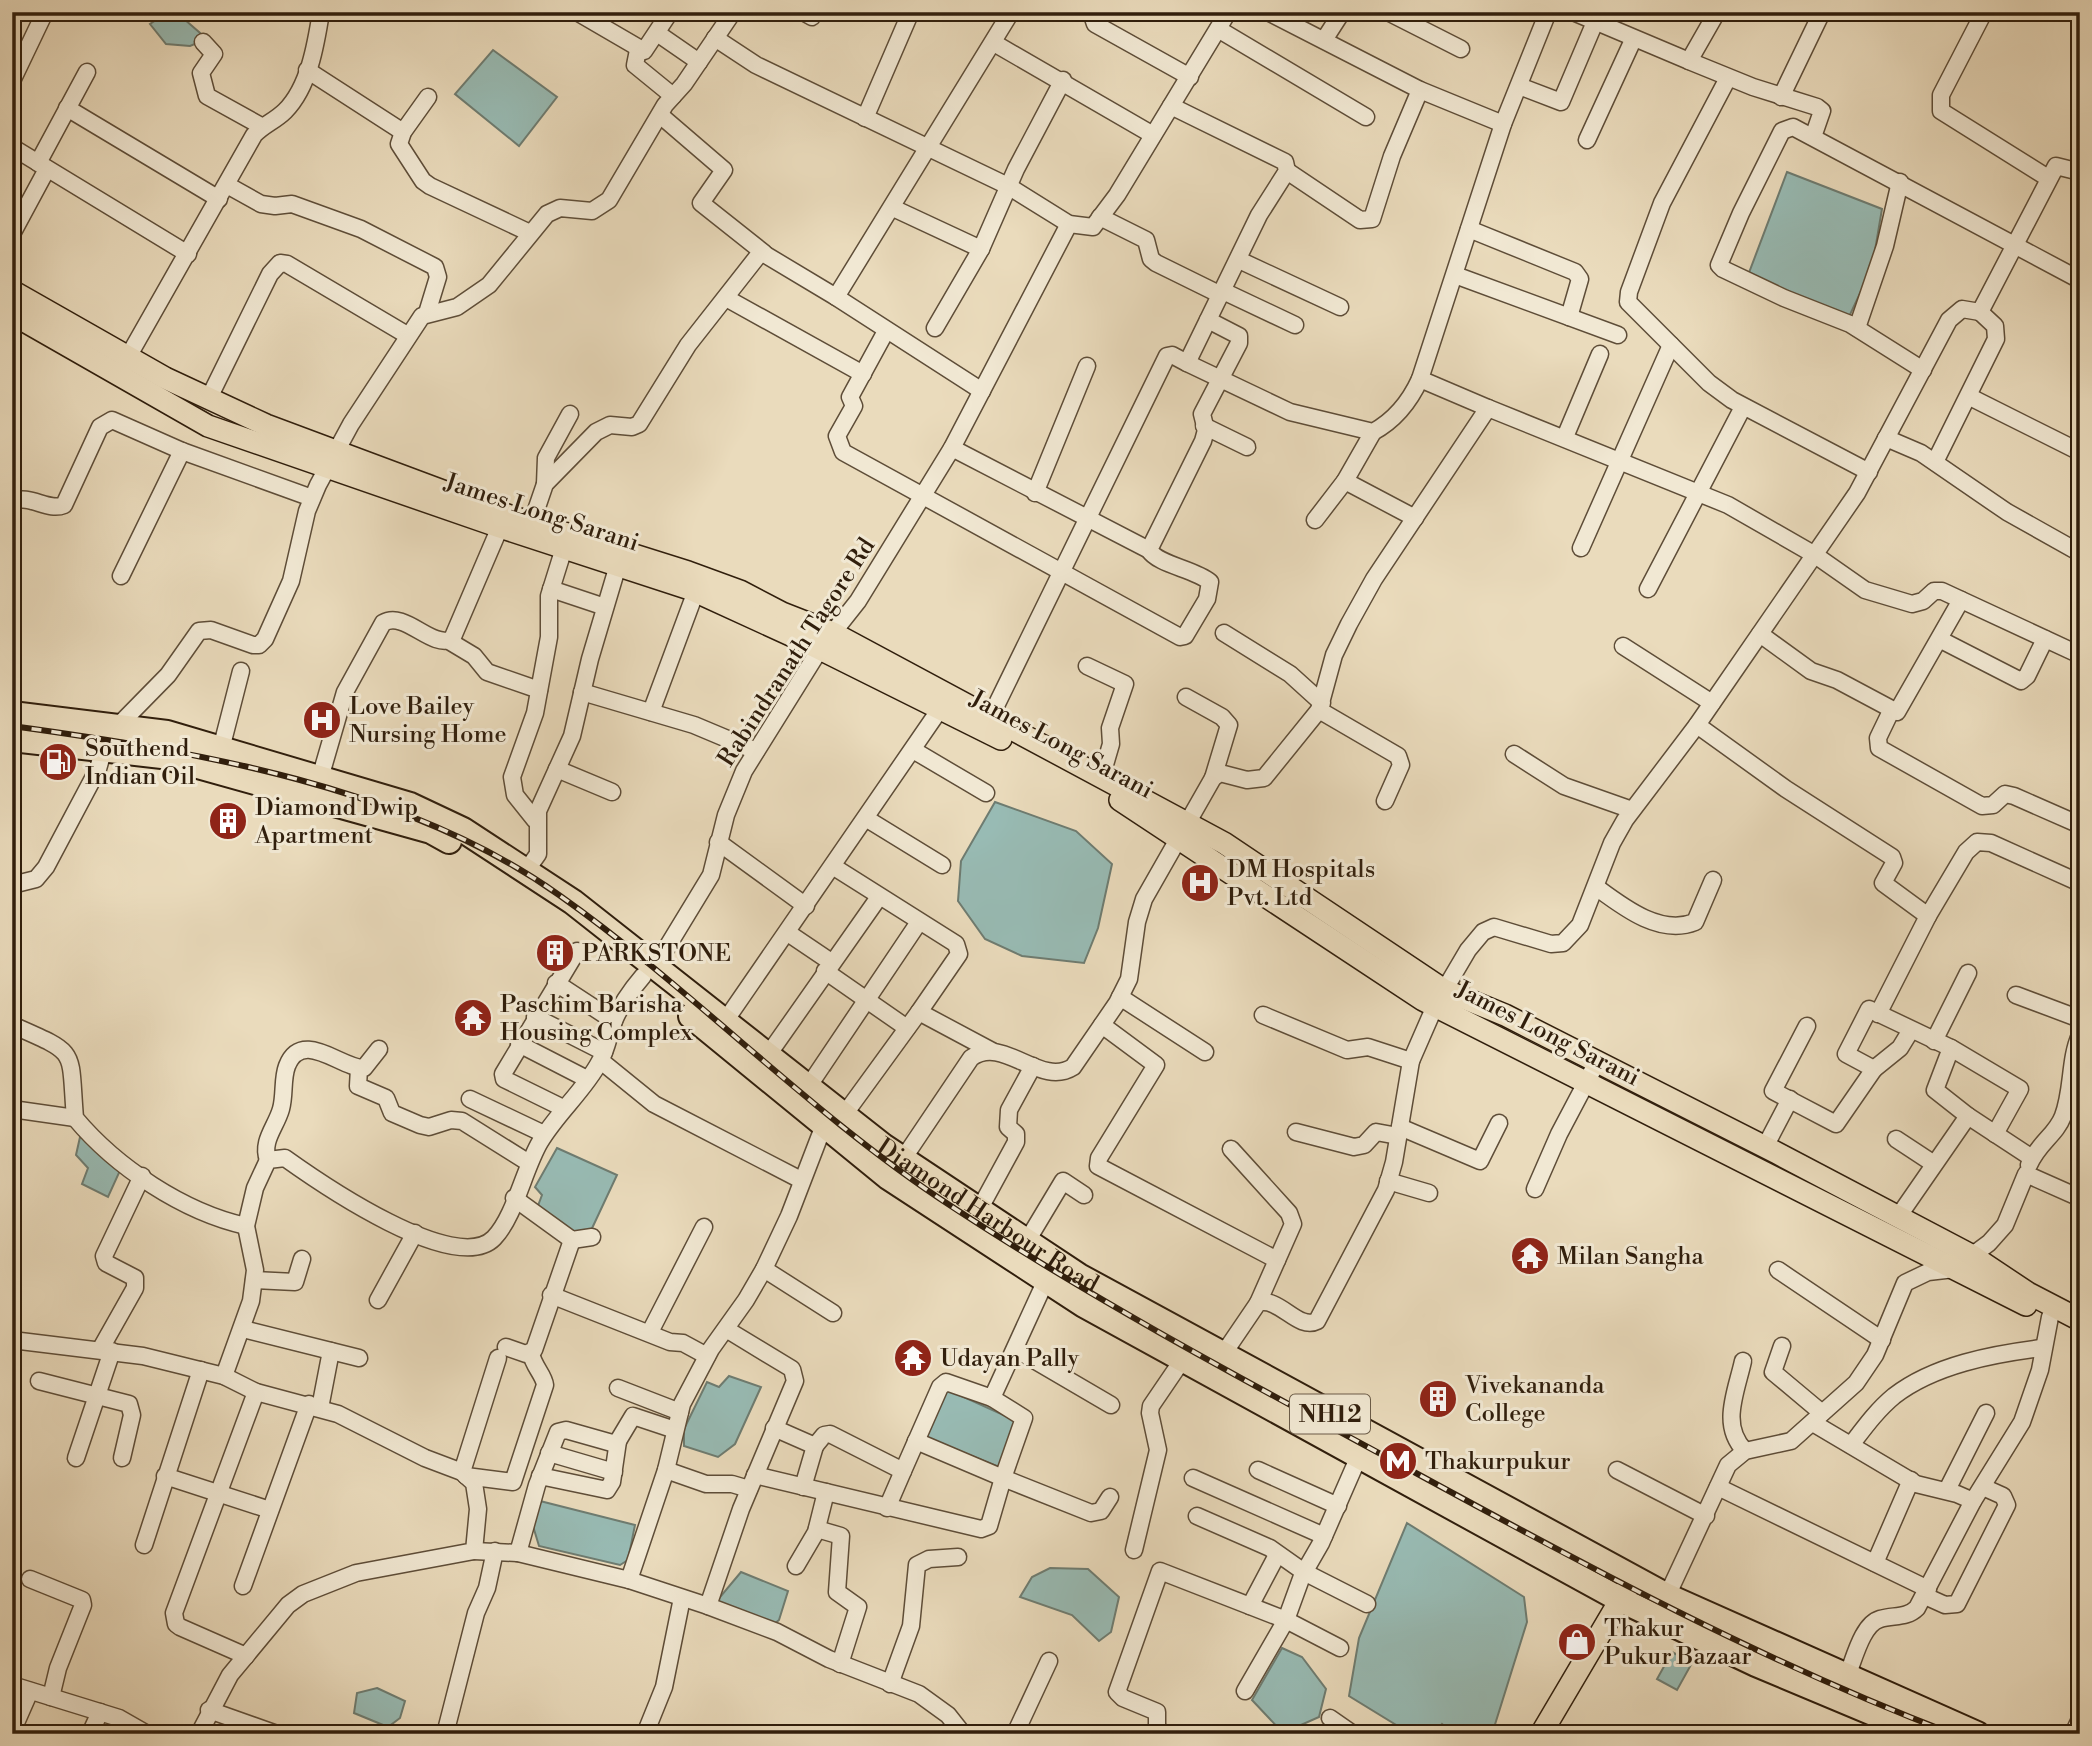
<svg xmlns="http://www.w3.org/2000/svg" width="2092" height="1746" font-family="'Libre Bodoni',serif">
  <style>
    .water { fill: #98bbb4; stroke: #6e7c71; stroke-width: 2 }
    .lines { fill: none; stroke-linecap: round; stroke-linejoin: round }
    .minor-casing { stroke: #5e4d38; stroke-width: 19 }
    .major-casing { stroke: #301e0c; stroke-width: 24 }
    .highway-casing { stroke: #301e0c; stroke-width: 28 }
    .minor { stroke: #f1e8d3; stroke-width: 16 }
    .major { stroke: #eadbbc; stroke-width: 21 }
    .highway { stroke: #eadbbc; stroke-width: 24 }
    .rail-casing { stroke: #301e0c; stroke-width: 6 }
    .rail { stroke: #f1e8d3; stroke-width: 3.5; stroke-dasharray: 10; stroke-linecap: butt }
    .labels { text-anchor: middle; stroke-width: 6; stroke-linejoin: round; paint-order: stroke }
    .shield { fill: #f1e8d3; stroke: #6a5b48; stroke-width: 2 }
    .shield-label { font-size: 23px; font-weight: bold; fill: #301e0c }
    .street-label { font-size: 24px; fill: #301e0c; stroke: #f1e8d3 }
    .poi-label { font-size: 24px; fill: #301e0c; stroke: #f1e8d3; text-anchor: start }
  </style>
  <rect width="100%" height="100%" fill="#eadbbc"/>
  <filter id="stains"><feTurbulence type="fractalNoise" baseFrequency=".00286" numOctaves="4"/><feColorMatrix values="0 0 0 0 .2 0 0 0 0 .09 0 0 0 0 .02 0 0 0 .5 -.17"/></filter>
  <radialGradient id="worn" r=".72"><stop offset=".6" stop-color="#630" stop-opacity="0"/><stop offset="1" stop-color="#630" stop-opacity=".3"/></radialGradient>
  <g class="water">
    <path d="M168,12H176L207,39L190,46L166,44L150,24Z"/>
    <path d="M493,50L557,97L519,146L455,94Z"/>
    <path d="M1787,172L1882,209L1872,268L1847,321L1747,278Z"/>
    <path d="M995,802L1076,831L1112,864L1098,928L1084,963L1022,956L985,939L958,901L961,861Z"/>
    <path d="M80,1137L123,1164L108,1197L82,1184L88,1168L76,1155Z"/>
    <path d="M557,1148L617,1175L587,1239L536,1211L542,1195L535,1187Z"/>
    <path d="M729,1376L761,1387L735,1444L718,1457L684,1446V1429L707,1382L719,1387Z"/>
    <path d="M944,1388L1019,1422L999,1467L922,1436Z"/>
    <path d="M540,1501L635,1525L628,1560L620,1565L539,1546L533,1526Z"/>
    <path d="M1407,1523L1524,1597L1527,1622L1492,1734H1454L1442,1724L1434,1734H1411L1349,1696L1359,1638Z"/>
    <path d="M1050,1568L1088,1569L1119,1597L1111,1632L1099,1641L1072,1615L1020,1597L1032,1577Z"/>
    <path d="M741,1572L788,1591L779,1620L773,1625L715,1603Z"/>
    <path d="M1282,1648L1302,1657L1326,1689L1319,1717L1283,1733L1252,1700Z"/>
    <path d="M1672,1652L1692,1663L1677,1690L1657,1679Z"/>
    <path d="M377,1688L405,1701L400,1718L388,1727L354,1713L357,1693Z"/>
  </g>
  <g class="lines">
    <defs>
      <g id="minor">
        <path d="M577,12L644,51L670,12"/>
        <path d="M803,12L812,17"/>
        <path d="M1091,12L1095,24L1190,77"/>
        <path d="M1268,12L1420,90L1503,124"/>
        <path d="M1388,12L1461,49"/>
        <path d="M1573,12L1689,61"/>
        <path d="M1717,12L1689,61L1753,87L1817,107L1822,111L1813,137"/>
        <path d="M1984,12L1941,95V111L2048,178"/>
        <path d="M1218,29L1366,117"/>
        <path d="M657,33L699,62"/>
        <path d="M715,38L756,65L1008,186L1069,224L1093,227L1117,195L1228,12"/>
        <path d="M1324,40L1342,12"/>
        <path d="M203,42L214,54L201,73L207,96L261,126"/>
        <path d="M994,43L1153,135"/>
        <path d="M638,50L635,65L673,96"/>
        <path d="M307,70L403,132"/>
        <path d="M1728,78L1662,203L1629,292L1628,302L1709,383L1732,400L1869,472"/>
        <path d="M12,81L45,12"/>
        <path d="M1519,86L1561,102L1595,22"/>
        <path d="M428,97L403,132L399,144L423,181L430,186L530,233"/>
        <path d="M1781,97L1822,12"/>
        <path d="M67,108L219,199"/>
        <path d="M660,115L724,170L701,203L764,253"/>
        <path d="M865,118L909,16"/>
        <path d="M1587,140L1633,40"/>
        <path d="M12,147L188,254"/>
        <path d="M38,163L87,72"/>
        <path d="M1287,171L1360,220L1372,219L1392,156L1420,90"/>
        <path d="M227,185L261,204L275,206L292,204L361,229L435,267L438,277L427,313"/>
        <path d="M893,208L981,249"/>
        <path d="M1100,217L1146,240L1151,259L1156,263L1221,295"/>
        <path d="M1469,229L1575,272L1580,279L1569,317"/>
        <path d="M12,234L47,169"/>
        <path d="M1239,260L1340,307"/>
        <path d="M1455,275L1618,335"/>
        <path d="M1223,291L1295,325"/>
        <path d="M836,297L982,391"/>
        <path d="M726,298L863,374"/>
        <path d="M935,328L981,249L1016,169L1063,80"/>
        <path d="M1857,328L1885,246L1900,182"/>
        <path d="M886,331L850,397L854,406L837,436L843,452L1180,637L1185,636L1207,599L1210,582C1195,569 1158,565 1149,550L1203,441L1206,430L1202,414L1239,343V336L1208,320"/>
        <path d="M1187,363L1290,412L1373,432C1395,420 1410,401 1420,379"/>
        <path d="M124,364L254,135C263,125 275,121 285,111C309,87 316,44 321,12"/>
        <path d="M1923,370L1850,324L1784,298L1723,269L1719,265L1741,213L1782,131L1793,127L2080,280"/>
        <path d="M1970,397L2080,452"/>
        <path d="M208,400L270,274L280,263L287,264L407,335"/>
        <path d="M1488,408L1728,505L1815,555L1865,590L1912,604L1923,601L1934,591H1942L2080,655"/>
        <path d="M1204,426L1247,447"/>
        <path d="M1565,437L1600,354"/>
        <path d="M1886,438L1921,453L2007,512L2080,553"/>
        <path d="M952,448L1149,550"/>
        <path d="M1935,462L1996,339L1995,326L1980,312"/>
        <path d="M1345,481L1415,518"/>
        <path d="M545,484L546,458L570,414"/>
        <path d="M1035,493L1087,366"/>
        <path d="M12,502C30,493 47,512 64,505L100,427L112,420L182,451L312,498"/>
        <path d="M1315,520L1345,481L1373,432"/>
        <path d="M532,522L545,484L596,432L610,425L632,427L639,424L688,345L761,252L836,297L1011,12"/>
        <path d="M1581,548L1671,345"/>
        <path d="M121,576L182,451"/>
        <path d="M551,589L605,607"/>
        <path d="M1648,589L1743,407"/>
        <path d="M1224,633L1290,674L1322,703"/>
        <path d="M1760,634L1811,671L1837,680L1897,712L1961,600"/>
        <path d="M1941,640L2021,681L2027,676L2045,639"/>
        <path d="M449,641L474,656L487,672L539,690"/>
        <path d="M1623,646L1712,703"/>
        <path d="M1087,666L1125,684L1110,728L1111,744L1102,775"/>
        <path d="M582,692L694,725L756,751"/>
        <path d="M1186,697L1222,717L1229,725L1213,778"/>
        <path d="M1319,710L1398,756L1401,765L1385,801"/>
        <path d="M1891,711L1878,738L1879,748L1982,806L1993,805L2005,794L2014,796L2080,825"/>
        <path d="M651,712L696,591"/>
        <path d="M990,718L1167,356L1172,355L1187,363L1259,215L1287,171L1285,162L1171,106"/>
        <path d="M1697,725L1786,789L1892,857L1894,863L1883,883L1928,916L1966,852L1977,842L1991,843L2080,883"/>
        <path d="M221,749L241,671"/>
        <path d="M913,750L986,793"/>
        <path d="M1514,754L1564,786L1632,810"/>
        <path d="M557,769L612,792"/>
        <path d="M318,785L345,692L383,623C405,610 431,649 452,639L500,527"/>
        <path d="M867,819L942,865"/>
        <path d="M535,820L515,795L512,777L535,713L549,637V596L564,548"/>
        <path d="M718,842L806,906"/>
        <path d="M834,867L956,944L959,954L919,1012L992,1051"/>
        <path d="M526,871L538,854V811L572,736L590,659L618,565"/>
        <path d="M12,885L36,879L46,867L98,769L104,748L116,728L168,675L199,631L211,630L253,645H259L265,639L291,581L307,511L318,485L351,424L422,316L457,307L489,285L547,214L560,208L592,211L609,200L665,105L684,84L733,12"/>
        <path d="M1596,887C1623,907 1660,936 1695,922L1713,880"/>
        <path d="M788,933L831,962"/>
        <path d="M655,967L711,875L726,815L744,771L820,649L858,601L952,448L1069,224"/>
        <path d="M825,971L907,1028"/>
        <path d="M556,983L614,1021"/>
        <path d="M2016,995L2080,1019"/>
        <path d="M1120,997L1205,1052"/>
        <path d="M1878,1014L1928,916"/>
        <path d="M1263,1015L1347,1050L1368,1047L1411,1061"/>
        <path d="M535,1017L604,1052"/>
        <path d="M12,1025C80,1055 69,1047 75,1118C116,1167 183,1212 246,1226"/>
        <path d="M1102,1025L1156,1065L1099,1158L1098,1166L1277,1260"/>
        <path d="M1807,1026L1773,1091L1836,1124L1874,1069L1846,1054L1869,1009L1951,1048L1935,1090L1968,1116"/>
        <path d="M721,1027L940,709"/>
        <path d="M1934,1041L1968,973"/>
        <path d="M519,1044L587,1079"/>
        <path d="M1951,1048L2020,1089L1995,1134"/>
        <path d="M768,1055L879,897"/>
        <path d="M601,1061L654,1104L801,1180"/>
        <path d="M359,1068L358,1086L386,1098L392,1113L420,1125L429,1127L451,1120L462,1121L529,1163"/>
        <path d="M1874,1069L1900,1048L1911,1030"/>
        <path d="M808,1087L919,922"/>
        <path d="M470,1099L544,1134"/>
        <path d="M563,1108L504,1079L503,1074L577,951"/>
        <path d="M12,1109L75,1118"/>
        <path d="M844,1115L919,1012"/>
        <path d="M1400,1127L1480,1161L1499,1123"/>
        <path d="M1296,1132L1354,1147L1364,1145L1376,1132L1398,1136"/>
        <path d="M1896,1139L1934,1164"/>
        <path d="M1765,1147L1790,1099"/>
        <path d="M1231,1149L1289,1213L1293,1224L1258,1303"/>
        <path d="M903,1159L971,1058C1003,1034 1040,1088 1073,1067L1117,1003L1129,979L1137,922L1144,899L1213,778L1220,773L1247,780L1264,778L1319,710L1334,655L1349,624L1374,579L1488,408L1420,379L1503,124L1548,12"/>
        <path d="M268,1160C261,1141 276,1127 281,1109C285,1095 282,1079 287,1066C302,1028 342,1069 364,1068L379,1049"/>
        <path d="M2029,1165C2038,1143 2056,1135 2063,1116C2073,1090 2069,1060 2080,1035"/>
        <path d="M1388,1181L1429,1193"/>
        <path d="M1535,1189L1559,1134L1597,1062"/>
        <path d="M514,1198L572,1240L592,1237"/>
        <path d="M979,1210L1016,1142V1134L1008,1127L1009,1110L1033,1066"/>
        <path d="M1898,1217L1968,1116L2032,1158"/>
        <path d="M1027,1241L1063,1181L1084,1195"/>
        <path d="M764,1269L833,1313"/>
        <path d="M1778,1270L1882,1340"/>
        <path d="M254,1280L295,1282L302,1259"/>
        <path d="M551,1295L670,1342L683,1343L707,1356"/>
        <path d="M378,1300L415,1233"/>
        <path d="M243,1329L359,1358"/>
        <path d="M650,1332L704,1227"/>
        <path d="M12,1340L143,1356L224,1376L256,1392L338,1414L425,1458L462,1472L474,1483L478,1509L474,1551L356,1573L303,1594L288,1605L230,1675L199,1734"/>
        <path d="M1782,1346L1773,1372L1822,1413"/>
        <path d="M506,1347L526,1354L534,1350L572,1240"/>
        <path d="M100,1350L135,1288V1278L106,1263L104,1256L142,1176"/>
        <path d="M1017,1350L1111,1405"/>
        <path d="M1224,1353L1258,1303C1279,1296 1298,1331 1317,1321L1386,1190L1394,1162L1411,1061L1435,1006L1468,950L1483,932L1494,927L1551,944L1563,943L1580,925L1612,843L1625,820L1697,725L1857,493L1949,320L1962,309L1980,312L2056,166L2080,172"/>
        <path d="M1743,1361C1736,1393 1720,1425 1745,1451"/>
        <path d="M224,1376L251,1301L255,1270L246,1226L255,1188L268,1160L285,1158C320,1183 456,1277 494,1238C515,1216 524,1169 540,1142C557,1113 585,1090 600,1061C607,1049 609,1034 614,1021C621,1004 631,990 643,976"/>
        <path d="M39,1381L129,1404L132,1415L122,1458"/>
        <path d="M618,1388L680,1412"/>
        <path d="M320,1408L331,1351"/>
        <path d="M1813,1423L1916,1484L1957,1494L1973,1501"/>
        <path d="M774,1428L815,1446L824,1435L830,1434L903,1471L940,1387L946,1382L992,1398L1046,1280"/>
        <path d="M916,1441L1003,1478L1024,1418L992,1398"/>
        <path d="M1851,1445C1864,1428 1877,1410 1894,1396C1934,1365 1993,1354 2042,1348"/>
        <path d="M549,1453L614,1472"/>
        <path d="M76,1458L112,1351"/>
        <path d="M666,1470L706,1484H732L749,1489"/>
        <path d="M1258,1470L1338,1506"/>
        <path d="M1617,1470L1706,1516"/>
        <path d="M462,1472L498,1358"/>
        <path d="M755,1475L981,1529L989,1526L1003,1478L1091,1513L1101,1511L1110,1497"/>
        <path d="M165,1476L270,1510"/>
        <path d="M466,1476L513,1482L545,1385C544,1375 533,1366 531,1353"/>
        <path d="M540,1476L607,1490L612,1482L618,1441"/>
        <path d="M1193,1478L1324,1536"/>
        <path d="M803,1487L815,1446"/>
        <path d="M1718,1487L1928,1589"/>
        <path d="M1947,1490L1986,1413"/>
        <path d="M887,1508L903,1471"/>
        <path d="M1197,1516L1270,1548L1304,1572L1367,1604"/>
        <path d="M817,1529L841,1536L837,1592L858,1607L840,1664"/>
        <path d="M144,1545L201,1370"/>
        <path d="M1134,1550L1158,1450L1150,1413L1151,1406L1183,1359"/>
        <path d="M474,1551L518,1553L629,1580L666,1470L682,1404L711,1349L746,1300L764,1269L789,1216L824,1125"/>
        <path d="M518,1553L537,1485L558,1432L566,1430L612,1443L618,1441L633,1416L675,1430"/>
        <path d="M1875,1563L1911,1480"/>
        <path d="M796,1566L816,1532L826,1492"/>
        <path d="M30,1579L82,1600L83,1605L58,1668L51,1697"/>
        <path d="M629,1580L708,1606L741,1509L795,1381L792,1369L726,1329"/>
        <path d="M243,1586L309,1404"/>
        <path d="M1667,1596L1728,1465L1745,1451L1791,1441L1856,1383L1875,1355L1905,1283L1928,1272L1954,1269L1989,1243L2005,1225L2026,1174L2080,1198"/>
        <path d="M1925,1596L1945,1605L1957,1604L2007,1505L2003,1496L1983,1487"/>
        <path d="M708,1606L777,1632L829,1659L919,1694L948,1715L963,1734"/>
        <path d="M1250,1606L1277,1555"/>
        <path d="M246,1656L180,1627L176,1624L174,1613L256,1392"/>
        <path d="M1847,1676C1854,1660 1862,1624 1880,1619C1894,1615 1907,1618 1917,1608L1973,1501L2022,1422L2040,1370L2050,1317"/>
        <path d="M890,1684L911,1626L917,1565L929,1559L958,1557"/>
        <path d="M12,1685L119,1718L147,1734"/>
        <path d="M1245,1691L1286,1620L1302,1576L1321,1543L1359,1456"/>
        <path d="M209,1710L274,1733"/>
        <path d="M1330,1718L1353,1734"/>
        <path d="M12,1732L30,1691"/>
        <path d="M90,1734L100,1712"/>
        <path d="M445,1734L476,1613L487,1588L495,1551"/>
        <path d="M645,1734L664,1687L682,1598"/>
        <path d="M1015,1734L1049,1661"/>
        <path d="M1164,1734L1157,1728V1712L1123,1698L1117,1692L1160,1571L1286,1620L1340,1648"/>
        <path d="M2073,1734L2080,1719"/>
      </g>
      <g id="major">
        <path d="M12,291L165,378L266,425L507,515L688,572L740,591L782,613L833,633L1224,843L1444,990L1505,1015L1777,1153L1971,1255L2028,1293L2080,1320"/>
        <path d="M12,314L208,426L500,527L690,589L808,643L1001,739"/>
        <path d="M1120,800L1423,1000L2026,1305"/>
        <path d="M1541,1734L1629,1585"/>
      </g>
      <g id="highway">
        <path id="s1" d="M12,714L167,733L410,805L463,830L573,902L883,1146L1079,1276L1667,1596L1977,1734"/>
        <path d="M12,739L162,756L431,831L449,841"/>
        <path d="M691,1016L888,1177L1084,1305L1621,1600L1756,1664L1923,1734"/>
      </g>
    </defs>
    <use href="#minor" class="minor-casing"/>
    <use href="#major" class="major-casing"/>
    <use href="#highway" class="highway-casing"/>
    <use href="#minor" class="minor"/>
    <use href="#major" class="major"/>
    <use href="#highway" class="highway"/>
    <defs>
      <path id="rail" d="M12,726C194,751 406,786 559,895C695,991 811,1115 951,1206C1100,1304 1257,1387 1414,1472C1592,1569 1762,1661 1953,1734"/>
    </defs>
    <use href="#rail" class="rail-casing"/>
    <use href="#rail" class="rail"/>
  </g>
  <defs>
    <symbol id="hospital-disc" viewBox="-11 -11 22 22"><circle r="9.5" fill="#8f2418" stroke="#f1e8d3"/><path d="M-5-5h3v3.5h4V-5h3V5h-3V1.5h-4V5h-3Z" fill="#fff"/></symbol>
    <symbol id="fuel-disc" viewBox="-11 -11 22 22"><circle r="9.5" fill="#8f2418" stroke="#f1e8d3"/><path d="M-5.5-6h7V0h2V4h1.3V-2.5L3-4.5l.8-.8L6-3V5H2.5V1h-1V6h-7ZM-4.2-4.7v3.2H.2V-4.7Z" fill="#fff"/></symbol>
    <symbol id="building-disc" viewBox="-11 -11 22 22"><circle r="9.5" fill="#8f2418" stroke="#f1e8d3"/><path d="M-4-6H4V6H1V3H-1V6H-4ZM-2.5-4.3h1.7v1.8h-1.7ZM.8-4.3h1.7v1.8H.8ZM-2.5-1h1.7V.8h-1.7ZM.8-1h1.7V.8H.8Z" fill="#fff"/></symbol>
    <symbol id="temple-disc" viewBox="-11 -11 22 22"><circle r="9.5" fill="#8f2418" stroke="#f1e8d3"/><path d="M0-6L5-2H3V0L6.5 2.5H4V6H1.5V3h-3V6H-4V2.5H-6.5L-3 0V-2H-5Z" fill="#fff"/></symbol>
    <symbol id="metro-disc" viewBox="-11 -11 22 22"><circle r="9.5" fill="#8f2418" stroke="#f1e8d3"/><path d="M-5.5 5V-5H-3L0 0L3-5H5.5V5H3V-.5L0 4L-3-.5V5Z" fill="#fff"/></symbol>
    <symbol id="shop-disc" viewBox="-11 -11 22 22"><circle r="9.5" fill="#8f2418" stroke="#f1e8d3"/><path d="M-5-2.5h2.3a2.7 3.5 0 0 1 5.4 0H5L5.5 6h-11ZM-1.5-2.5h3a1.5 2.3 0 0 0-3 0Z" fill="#fff"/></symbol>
  </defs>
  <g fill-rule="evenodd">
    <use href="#hospital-disc" x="300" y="698" width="44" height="44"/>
    <use href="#fuel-disc" x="36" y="740" width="44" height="44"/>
    <use href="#building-disc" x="206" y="799" width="44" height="44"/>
    <use href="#hospital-disc" x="1178" y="861" width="44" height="44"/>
    <use href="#building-disc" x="533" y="931" width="44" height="44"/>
    <use href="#temple-disc" x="451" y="996" width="44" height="44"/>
    <use href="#temple-disc" x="1508" y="1234" width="44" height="44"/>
    <use href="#temple-disc" x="891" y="1336" width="44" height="44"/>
    <use href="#building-disc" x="1416" y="1377" width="44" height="44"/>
    <use href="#metro-disc" x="1376" y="1439" width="44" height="44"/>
    <use href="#shop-disc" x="1555" y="1620" width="44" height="44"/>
  </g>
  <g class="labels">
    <rect class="shield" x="1290" y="1394.5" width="80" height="39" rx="5"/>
    <g class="shield-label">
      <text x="1330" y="1422">NH12</text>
    </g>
    <g class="street-label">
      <text transform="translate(542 512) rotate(18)" y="8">James Long Sarani</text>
      <text transform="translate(796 652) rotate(-57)" y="8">Rabindranath Tagore Rd</text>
      <text transform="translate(1062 744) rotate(28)" y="8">James Long Sarani</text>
      <text transform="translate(1548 1033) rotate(27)" y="8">James Long Sarani</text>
      <text dy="8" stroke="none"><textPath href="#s1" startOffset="1120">Diamond Harbour Road</textPath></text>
    </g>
    <g class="poi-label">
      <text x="349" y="714">Love Bailey<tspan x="349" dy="28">Nursing Home</tspan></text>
      <text x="85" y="756">Southend<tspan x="85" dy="28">Indian Oil</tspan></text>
      <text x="255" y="815">Diamond Dwip<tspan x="255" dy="28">Apartment</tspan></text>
      <text x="1227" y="877">DM Hospitals<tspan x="1227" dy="28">Pvt. Ltd</tspan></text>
      <text x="582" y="961">PARKSTONE</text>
      <text x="500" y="1012">Paschim Barisha<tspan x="500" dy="28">Housing Complex</tspan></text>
      <text x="1557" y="1264">Milan Sangha</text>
      <text x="940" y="1366">Udayan Pally</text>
      <text x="1465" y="1393">Vivekananda<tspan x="1465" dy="28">College</tspan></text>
      <text x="1425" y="1469">Thakurpukur</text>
      <text x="1604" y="1636">Thakur<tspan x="1604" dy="28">Pukur Bazaar</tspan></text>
    </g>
  </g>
  <rect width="2092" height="1746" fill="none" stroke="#eadbbc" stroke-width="42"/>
  <rect x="14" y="14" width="2064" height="1718" fill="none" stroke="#301e0c" stroke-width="3.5"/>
  <rect x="21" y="21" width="2050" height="1704" fill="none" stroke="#301e0c" stroke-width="2"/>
  <rect width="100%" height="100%" filter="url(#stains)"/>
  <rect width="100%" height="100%" fill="url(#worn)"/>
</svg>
